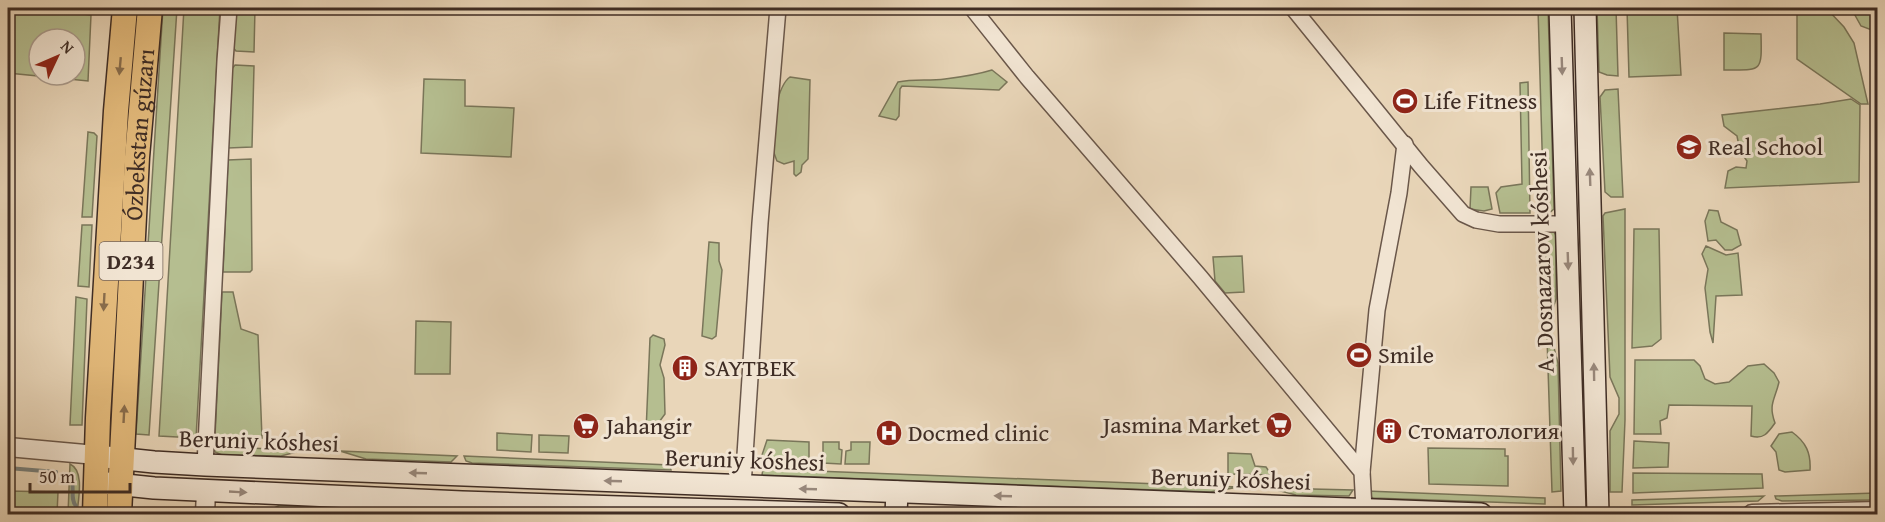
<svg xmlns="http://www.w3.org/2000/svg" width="1885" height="522" font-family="'Gentium Book Plus',serif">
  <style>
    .grass { fill: #b5be90; stroke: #7a765a; stroke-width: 1.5; fill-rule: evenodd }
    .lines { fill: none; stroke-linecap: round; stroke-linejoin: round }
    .stream { stroke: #76807d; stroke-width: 4 }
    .minor-casing { stroke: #6a574a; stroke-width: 18 }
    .tertiary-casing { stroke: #6a574a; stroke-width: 21 }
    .secondary-casing { stroke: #3f2d25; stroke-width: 24 }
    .primary-casing { stroke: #3f2d25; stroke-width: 27 }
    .minor { stroke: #f1e4d2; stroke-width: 15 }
    .tertiary { stroke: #f1e4d2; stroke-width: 18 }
    .secondary { stroke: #f1e4d2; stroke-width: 21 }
    .primary { stroke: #e4bb7c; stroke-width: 24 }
    .oneway { fill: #896d4c }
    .oneway2 { fill: #98887c }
    .labels { text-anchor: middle; stroke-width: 6; stroke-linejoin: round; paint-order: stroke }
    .shield { fill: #f1e4d2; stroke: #746459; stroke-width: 1.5 }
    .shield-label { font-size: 22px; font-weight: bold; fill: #3f2d25 }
    .poi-label { font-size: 24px; fill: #3f2d25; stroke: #f1e4d2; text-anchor: start }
    .street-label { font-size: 24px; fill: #3f2d25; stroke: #f1e4d2 }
  </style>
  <rect width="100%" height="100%" fill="#e9d6b9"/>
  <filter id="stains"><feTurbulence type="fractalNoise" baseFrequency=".00333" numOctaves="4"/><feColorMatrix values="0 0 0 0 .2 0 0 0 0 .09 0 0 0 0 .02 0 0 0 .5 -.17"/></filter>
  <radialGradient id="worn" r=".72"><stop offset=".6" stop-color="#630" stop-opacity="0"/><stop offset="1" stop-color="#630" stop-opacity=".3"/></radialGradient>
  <g class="grass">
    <path d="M8,8H31L91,15L88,81L8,73ZM39,39H75V75H39Z"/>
    <path d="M163,8H177L149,435L136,434Z"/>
    <path d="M184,8H220L196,438L159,436Z"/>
    <path d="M235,8H255L254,52L236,51L231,45Z"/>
    <path d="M1538,8H1548L1554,209L1548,214L1544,215Z"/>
    <path d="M1597,8H1616L1618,76L1607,75L1599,72Z"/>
    <path d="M1627,8H1677L1681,75L1629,77Z"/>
    <path d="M1797,8H1826L1844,27L1854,43L1868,104H1861L1797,59Z"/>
    <path d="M1851,8H1877V32L1861,26Z"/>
    <path d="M1724,33L1761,34C1762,73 1762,70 1724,70Z"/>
    <path d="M235,65L254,66L252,147L228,148L231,70Z"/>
    <path d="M992,70L1007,82L999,90L902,86L900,89L899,116L896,120L879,116L898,82C914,79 929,81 945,79C961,77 976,75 992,70Z"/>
    <path d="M790,77L810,80L808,159L802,165L801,172L796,176L794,174V161L784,164L777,161C775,156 772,149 772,143C771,127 777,86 790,77Z"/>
    <path d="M424,79L465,80V106L514,108L511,157L421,153Z"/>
    <path d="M1528,82L1530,213H1500L1496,193L1501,187L1522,184L1520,83Z"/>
    <path d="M1618,89L1623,197H1611L1605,192L1600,97L1605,90Z"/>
    <path d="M1851,99L1860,105L1859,182L1725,188L1728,171L1736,167L1746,168L1747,161L1740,151L1737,136L1724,126L1722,115L1820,104Z"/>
    <path d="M88,132L94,133L97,136L92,217H82Z"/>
    <path d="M251,159L252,270L250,272H223L228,160Z"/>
    <path d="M1471,187H1488L1492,209L1484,211L1470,209Z"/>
    <path d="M1625,209V420L1622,492H1610V431L1619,414V398L1610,377L1603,216L1605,213Z"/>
    <path d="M1709,210L1718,211L1721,222L1737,230L1741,245L1732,250H1725L1716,240L1708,241L1705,221Z"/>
    <path d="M82,225H92L89,287L78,286Z"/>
    <path d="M1545,228H1551L1556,235V299L1551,315L1547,316Z"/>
    <path d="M1634,229H1659L1661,339L1652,346L1632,348Z"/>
    <path d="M709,242L719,243V261L722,270L716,336L712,339L702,336Z"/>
    <path d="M1706,246L1726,255L1738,253L1742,295L1716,296L1713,343L1710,332L1705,288L1708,269L1702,254Z"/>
    <path d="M1242,256L1244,292L1225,293L1215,281L1213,257Z"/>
    <path d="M222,292H233L241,329L258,335L262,438L215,436Z"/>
    <path d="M76,297L87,299L82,425H70Z"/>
    <path d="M416,321L451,322L450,374H415Z"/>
    <path d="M653,335L664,339L665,345L660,365L664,378L665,414L651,433L646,432L650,338Z"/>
    <path d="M1547,337L1552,340L1558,363L1561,491L1552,492Z"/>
    <path d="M1635,360H1694L1700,366L1705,379L1715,384L1729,382L1748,366L1764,364L1774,373L1779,382C1775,400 1768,404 1775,423C1768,433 1763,440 1751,436L1752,406L1669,405L1667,418L1660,421L1661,434H1634Z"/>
    <path d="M1792,432C1806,442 1811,453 1810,470L1785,472L1779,470L1776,452L1771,446L1779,434Z"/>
    <path d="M497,433L532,435L531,452L497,450Z"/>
    <path d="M539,435L569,436L568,453L539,452Z"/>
    <path d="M767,440L809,442V462L760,461Z"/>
    <path d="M1634,441L1669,443L1668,467L1633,468Z"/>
    <path d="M823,442H839V449L842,450L841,464L823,463Z"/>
    <path d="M851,442H870L869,464H845L846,451L851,450Z"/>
    <path d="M214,447L304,450L281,456L222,455L215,452Z"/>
    <path d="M1428,448L1505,449V456H1508V486L1429,484Z"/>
    <path d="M340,451L457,456L451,462L366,459Z"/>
    <path d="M1228,453L1251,454L1255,466L1266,467L1268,470L1275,469V475L1228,474Z"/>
    <path d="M464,456L670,465L671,470L472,463L466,461Z"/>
    <path d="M70,464C85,471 78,500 77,514H68Z"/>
    <path d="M763,469L1239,487L1210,492L762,475Z"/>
    <path d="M1633,473L1762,474L1763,488L1633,493Z"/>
    <path d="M1269,488L1353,490L1349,496L1296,495Z"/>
    <path d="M8,491L58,492L57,514L8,513Z"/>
    <path d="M1366,491L1545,498V504L1373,498L1367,495Z"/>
    <path d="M1877,493V500H1874L1782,501L1776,499L1775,496Z"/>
    <path d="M1764,496L1758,501L1632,505V500Z"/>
    <path d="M280,505L381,509L398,514L272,512L274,508Z"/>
  </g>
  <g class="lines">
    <g class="stream">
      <path d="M8,468L56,472"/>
      <path d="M70,477C76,485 69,498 76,506"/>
    </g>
    <defs>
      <g id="minor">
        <path d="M972,8L1027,77L1200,277L1362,472L1364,509"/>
        <path d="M1293,8L1421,166L1463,214L1476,220L1499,224H1567"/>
        <path d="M205,465L225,61L229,8"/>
        <path d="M1362,472L1377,310L1399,193L1405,144"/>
        <path d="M743,486L760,223L778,8"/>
      </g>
      <g id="tertiary">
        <path d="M8,447L96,455"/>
        <path d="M205,514L206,491"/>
        <path d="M1752,514L1878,511"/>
      </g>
      <g id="secondary">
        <path d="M1560,8L1575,514"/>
        <path d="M1585,8L1598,514"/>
        <path d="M106,457L154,462L205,465L1481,514"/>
        <path d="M106,483L154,488L462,502L839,514"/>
        <path d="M896,514L897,492"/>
      </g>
      <g id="primary">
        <path d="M95,514L98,418L116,111L125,8"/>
        <path id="s1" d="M119,514L137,157L150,8"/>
      </g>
    </defs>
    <use href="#minor" class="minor-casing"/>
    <use href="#tertiary" class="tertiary-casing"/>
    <use href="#secondary" class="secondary-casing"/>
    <use href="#primary" class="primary-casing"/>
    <use href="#minor" class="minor"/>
    <use href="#tertiary" class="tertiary"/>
    <use href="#secondary" class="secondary"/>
    <use href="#primary" class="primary"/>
  </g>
  <defs><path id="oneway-solid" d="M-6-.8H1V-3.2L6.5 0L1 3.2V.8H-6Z" transform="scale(1.5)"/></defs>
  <g class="oneway">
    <use href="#oneway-solid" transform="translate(120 66) rotate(95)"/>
    <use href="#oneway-solid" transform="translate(104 302) rotate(93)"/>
    <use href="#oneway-solid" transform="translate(124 414) rotate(-87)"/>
  </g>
  <g class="oneway2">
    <use href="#oneway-solid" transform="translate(1562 66) rotate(88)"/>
    <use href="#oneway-solid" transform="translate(1590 177) rotate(-92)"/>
    <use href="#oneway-solid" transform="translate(1568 261) rotate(88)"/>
    <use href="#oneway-solid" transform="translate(1594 372) rotate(-91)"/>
    <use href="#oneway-solid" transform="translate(1573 456) rotate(89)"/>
    <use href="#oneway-solid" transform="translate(418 473) rotate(-178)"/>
    <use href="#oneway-solid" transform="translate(613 481) rotate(-178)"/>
    <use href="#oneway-solid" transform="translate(808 489) rotate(-178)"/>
    <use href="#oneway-solid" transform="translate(238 492) rotate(3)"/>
    <use href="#oneway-solid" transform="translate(1003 496) rotate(-178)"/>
  </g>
  <defs>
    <symbol id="stadium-disc" viewBox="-11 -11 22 22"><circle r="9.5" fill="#8f2418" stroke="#f1e4d2"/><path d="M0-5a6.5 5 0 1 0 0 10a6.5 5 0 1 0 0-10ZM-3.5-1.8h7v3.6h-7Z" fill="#fff"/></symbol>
    <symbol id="school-disc" viewBox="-11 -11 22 22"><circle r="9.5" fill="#8f2418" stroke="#f1e4d2"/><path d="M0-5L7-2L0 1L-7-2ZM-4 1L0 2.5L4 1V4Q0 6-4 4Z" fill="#fff"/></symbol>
    <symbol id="building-disc" viewBox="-11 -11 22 22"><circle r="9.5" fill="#8f2418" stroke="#f1e4d2"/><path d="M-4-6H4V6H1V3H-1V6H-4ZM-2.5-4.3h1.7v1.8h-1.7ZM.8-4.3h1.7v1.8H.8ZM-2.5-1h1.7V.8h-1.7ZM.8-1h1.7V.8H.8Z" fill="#fff"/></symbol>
    <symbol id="supermarket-disc" viewBox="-11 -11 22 22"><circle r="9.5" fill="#8f2418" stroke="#f1e4d2"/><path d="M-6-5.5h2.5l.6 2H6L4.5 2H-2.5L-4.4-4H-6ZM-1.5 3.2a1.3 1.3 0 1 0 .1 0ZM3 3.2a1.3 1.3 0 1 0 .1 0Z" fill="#fff"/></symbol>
    <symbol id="hospital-disc" viewBox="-11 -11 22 22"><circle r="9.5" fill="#8f2418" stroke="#f1e4d2"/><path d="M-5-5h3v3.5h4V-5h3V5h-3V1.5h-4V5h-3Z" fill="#fff"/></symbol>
  </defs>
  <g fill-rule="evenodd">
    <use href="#stadium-disc" x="1390" y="86" width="30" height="30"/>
    <use href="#school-disc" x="1674" y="132" width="30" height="30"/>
    <use href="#stadium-disc" x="1344" y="340" width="30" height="30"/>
    <use href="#building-disc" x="670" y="353" width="30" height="30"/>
    <use href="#supermarket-disc" x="1264" y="410" width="30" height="30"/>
    <use href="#supermarket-disc" x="571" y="411" width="30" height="30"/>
    <use href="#building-disc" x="1374" y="416" width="30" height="30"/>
    <use href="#hospital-disc" x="874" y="418" width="30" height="30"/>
  </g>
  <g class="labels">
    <rect class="shield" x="99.5" y="242" width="63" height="38" rx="4.5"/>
    <g class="shield-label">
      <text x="131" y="269">D234</text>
    </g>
    <g class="poi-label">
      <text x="1424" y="109">Life Fitness</text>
      <text x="1708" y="155">Real School</text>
      <text x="1378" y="363">Smile</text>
      <text x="704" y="376">SAYTBEK</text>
      <text x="1260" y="433" text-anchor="end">Jasmina Market</text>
      <text x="606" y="434">Jahangir</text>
      <text x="1408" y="439">Стоматология</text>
      <text x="908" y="441">Docmed clinic</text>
    </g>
    <g class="street-label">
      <text dy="8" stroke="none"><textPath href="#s1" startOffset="380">Ózbekstan gúzarı</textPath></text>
      <text transform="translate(1542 262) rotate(-92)" y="8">A. Dosnazarov kóshesi</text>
      <text transform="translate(259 441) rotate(2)" y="8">Beruniy kóshesi</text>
      <text transform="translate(745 460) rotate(2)" y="8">Beruniy kóshesi</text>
      <text transform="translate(1231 479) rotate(2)" y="8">Beruniy kóshesi</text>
    </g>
  </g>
  <rect width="1885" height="522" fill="none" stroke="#e9d6b9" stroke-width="30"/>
  <rect x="9" y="9" width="1867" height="504" fill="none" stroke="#3f2d25" stroke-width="3"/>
  <rect x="15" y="15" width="1855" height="492" fill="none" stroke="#3f2d25" stroke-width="1.5"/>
  <g transform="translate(57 57) rotate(46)"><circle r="28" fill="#f1e4d2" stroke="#aa9b8d" stroke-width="1.5"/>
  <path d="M0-4.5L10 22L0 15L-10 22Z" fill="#8f2418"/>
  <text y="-9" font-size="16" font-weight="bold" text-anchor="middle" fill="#3f2d25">N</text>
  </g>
  <path d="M30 483v9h100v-9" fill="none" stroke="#3f2d25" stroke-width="3"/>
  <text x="39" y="483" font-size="18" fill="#3f2d25" stroke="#f1e4d2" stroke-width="4.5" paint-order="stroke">50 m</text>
  <rect width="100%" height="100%" filter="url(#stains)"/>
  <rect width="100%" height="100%" fill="url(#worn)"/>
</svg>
